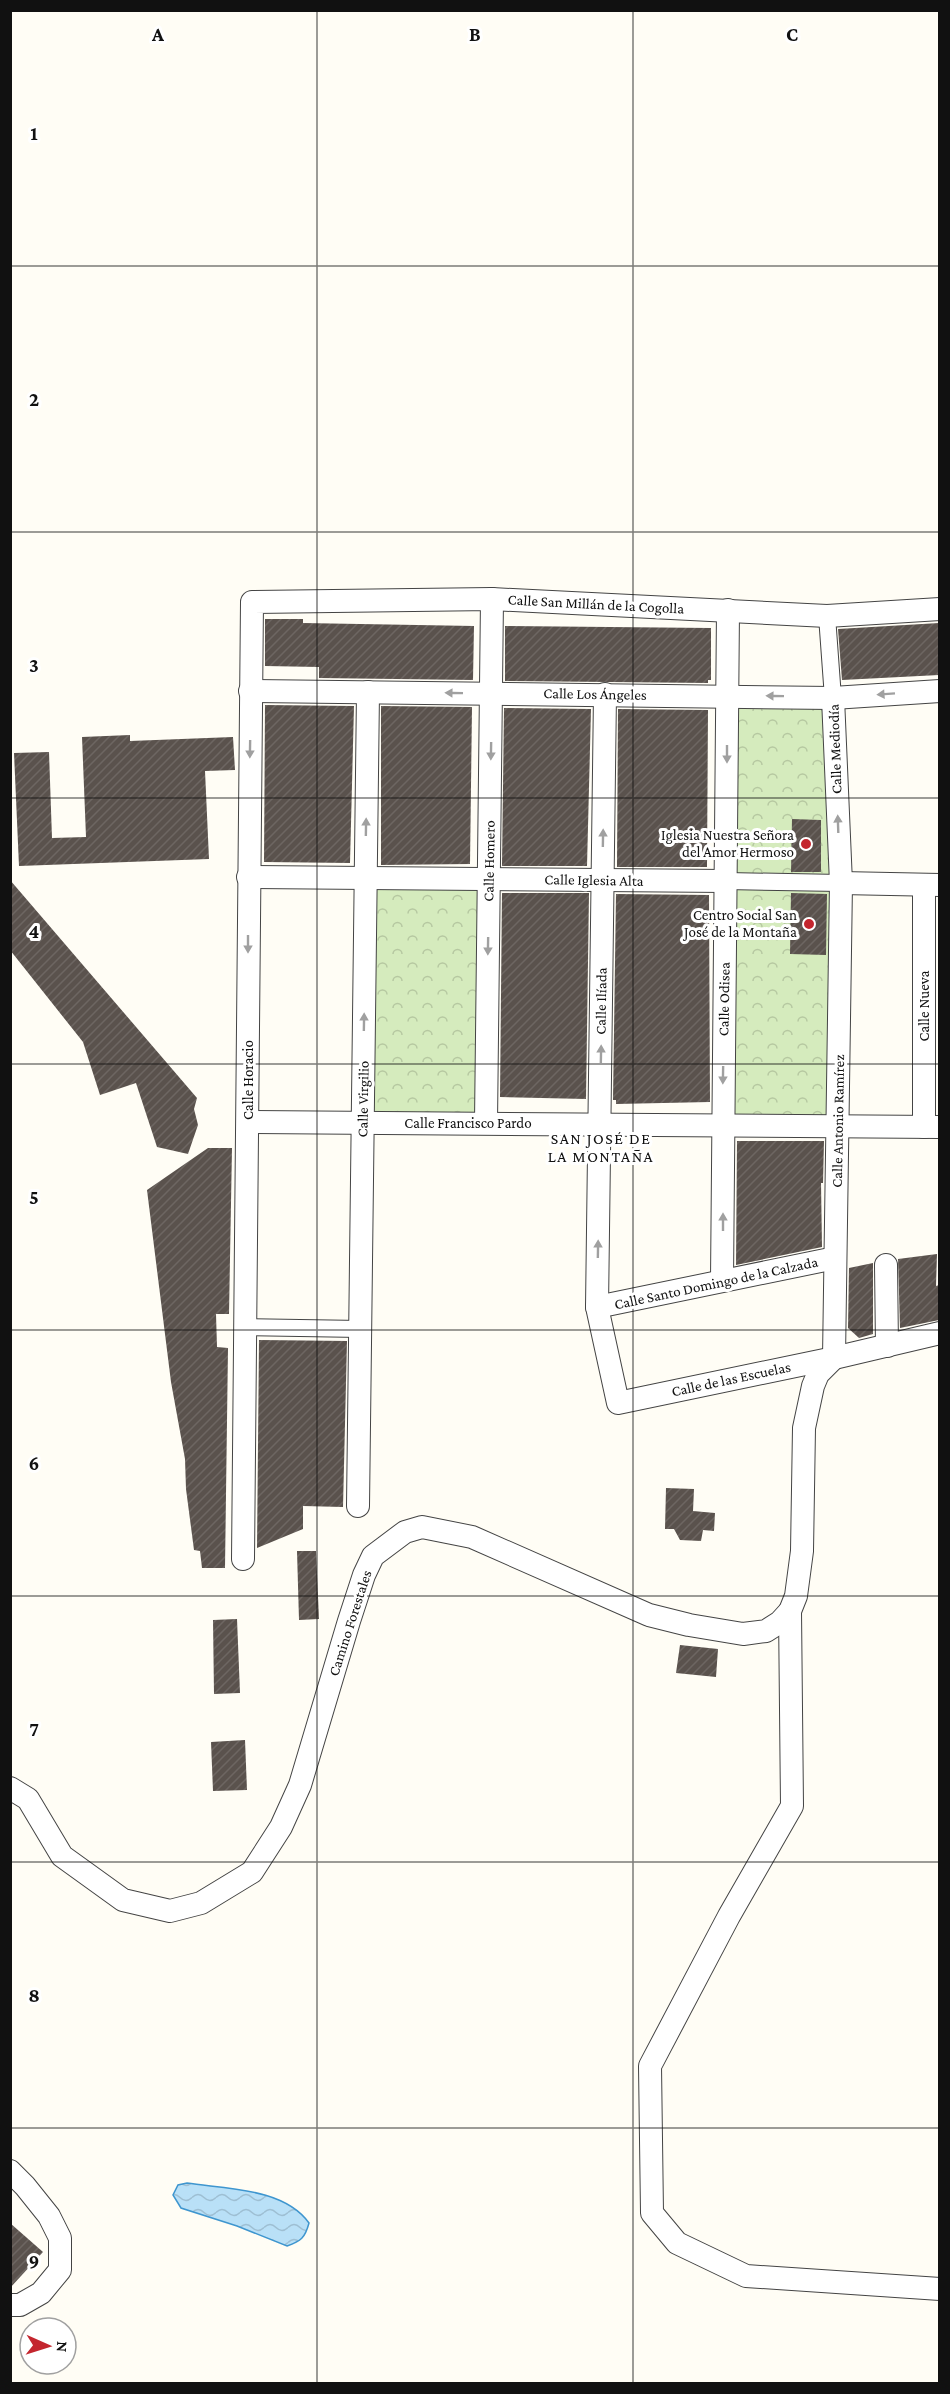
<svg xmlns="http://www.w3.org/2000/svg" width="950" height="2394" font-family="'Crimson Pro',serif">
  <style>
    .park { fill: url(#park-crowns) }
    .water { fill: url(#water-waves); stroke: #3f96cf; stroke-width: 1.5 }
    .building { fill: url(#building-hatch) }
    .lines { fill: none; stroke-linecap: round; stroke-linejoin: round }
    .pedestrian-casing { stroke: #444; stroke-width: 18 }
    .minor-casing { stroke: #444; stroke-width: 24 }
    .pedestrian { stroke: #fff; stroke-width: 16 }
    .minor { stroke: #fff; stroke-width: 22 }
    .oneway { fill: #a0a0a0 }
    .grid { fill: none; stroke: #111; stroke-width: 1.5; stroke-opacity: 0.55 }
    .poi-dot { fill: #c4262e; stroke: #fff; stroke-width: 2 }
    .labels { text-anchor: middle; stroke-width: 6; stroke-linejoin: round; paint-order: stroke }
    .street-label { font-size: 15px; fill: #111; stroke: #fff }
    .poi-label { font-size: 15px; fill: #111; stroke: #fff; text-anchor: end }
    .neighbourhood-label { font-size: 16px; letter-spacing: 1.5px; fill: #111; stroke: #fff }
    .grid-label { font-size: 20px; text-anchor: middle; font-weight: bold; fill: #111; stroke: #fff; stroke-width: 6; stroke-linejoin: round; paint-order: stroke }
  </style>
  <defs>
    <pattern id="park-crowns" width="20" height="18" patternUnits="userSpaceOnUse" patternTransform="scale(1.5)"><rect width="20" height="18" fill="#d5ebbd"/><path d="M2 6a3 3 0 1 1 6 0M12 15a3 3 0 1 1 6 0" fill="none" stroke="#b6c8a1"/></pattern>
    <pattern id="water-waves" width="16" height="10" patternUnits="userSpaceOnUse" patternTransform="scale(1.5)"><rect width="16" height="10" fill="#b9e0f7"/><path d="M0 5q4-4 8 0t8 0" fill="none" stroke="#9ebfd3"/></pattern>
    <pattern id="building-hatch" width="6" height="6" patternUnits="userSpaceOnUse" patternTransform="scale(1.5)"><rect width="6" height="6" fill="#5a524d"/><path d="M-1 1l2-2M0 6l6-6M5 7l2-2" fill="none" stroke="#6d6662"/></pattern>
  </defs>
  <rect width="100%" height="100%" fill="#fffdf5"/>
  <g class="park">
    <path d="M727,695L833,698L838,1125L723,1124Z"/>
    <path d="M366,878L489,879L486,1123L363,1122Z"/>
  </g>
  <path class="water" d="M187,2183C226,2189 284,2188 309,2223C305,2238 301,2241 287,2246L237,2226L181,2208L173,2195L178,2185Z"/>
  <g class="building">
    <path d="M265,619H303V623L474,626L473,680L319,678V667L265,666Z"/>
    <path d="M939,623V675L842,680L838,629Z"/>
    <path d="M505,626L711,628V680H708V683L505,681Z"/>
    <path d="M265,705L354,706L350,863L264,862Z"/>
    <path d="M381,706L472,707L470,864L381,865Z"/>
    <path d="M504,708L591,709L587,866H502Z"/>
    <path d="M618,709L708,710L707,867H617Z"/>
    <path d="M130,735V741L233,737L235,770L205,771L209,859L19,866L14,753L49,752L52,838L86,837L82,737Z"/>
    <path d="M792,819L821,820V872H791Z"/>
    <path d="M10,880L197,1098L194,1109L198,1125L188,1154L157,1147L136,1083L100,1095L83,1042L10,950Z"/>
    <path d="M502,893H589L586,1099L500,1097Z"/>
    <path d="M791,893L827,894L826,955L790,954Z"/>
    <path d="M616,894L709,895L710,1102L616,1104V1100H613Z"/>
    <path d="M737,1141H824L823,1183H821L822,1247L736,1265Z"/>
    <path d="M208,1148H232L229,1314H216L217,1347L228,1348L225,1568H202L200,1551L194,1550L186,1489L185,1459L171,1382L147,1190Z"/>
    <path d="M937,1254L936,1286L939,1285V1320L900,1328L898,1259Z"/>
    <path d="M873,1263V1334L859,1338L848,1328L849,1268Z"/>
    <path d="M259,1340L347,1341L343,1507L303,1506V1529L257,1548Z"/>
    <path d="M666,1488L694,1489L693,1511L715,1513L714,1531L703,1530L701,1541L680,1540L674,1529H665Z"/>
    <path d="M297,1551H316L319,1619L299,1620Z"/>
    <path d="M237,1619L240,1693L214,1694L213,1620Z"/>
    <path d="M680,1645L718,1649L716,1677L676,1673Z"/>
    <path d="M245,1740L247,1790L213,1791L211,1742Z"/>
    <path d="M10,2223L43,2252L10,2288Z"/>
  </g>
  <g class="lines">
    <defs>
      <g id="pedestrian">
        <path d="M827,616L833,698"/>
        <path d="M726,881L841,883"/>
        <path d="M245,1327L361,1329"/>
      </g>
      <g id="minor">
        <path d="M250,691L833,698L940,691"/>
        <path d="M605,694L597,1307L618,1403L834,1358L940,1333"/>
        <path d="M833,698L841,883L834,1358"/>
        <path d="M248,877L726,881"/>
        <path d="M841,883L940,885"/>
        <path d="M924,885V1127"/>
        <path d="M248,1122L940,1127"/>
        <path d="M486,1123L492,599"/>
        <path d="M886,1265L887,1346"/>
        <path d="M722,1280L728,610"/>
        <path d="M597,1307L835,1258"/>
        <path d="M358,1506L368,692"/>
        <path d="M243,1559L252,602L492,599L827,616L940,609"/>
        <path d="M790,1611L792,1806L729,1916L650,2066L652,2213L677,2243L746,2276L940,2289"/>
        <path d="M10,1788L28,1799L62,1856L123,1900L170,1911L201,1903L252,1872L281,1827L300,1785L349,1621L364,1575L373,1556L405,1532L422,1527L472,1537L649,1615L689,1625L743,1634L766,1631L780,1622L790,1611L796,1596L802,1551L804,1428L813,1386L818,1374L834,1358"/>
        <path d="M10,2171L25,2186L49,2216L60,2238V2270L41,2293L20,2305H10"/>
      </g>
    </defs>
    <use href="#pedestrian" class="pedestrian-casing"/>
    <use href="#minor" class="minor-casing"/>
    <use href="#pedestrian" class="pedestrian"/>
    <use href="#minor" class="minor"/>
  </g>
  <defs><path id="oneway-solid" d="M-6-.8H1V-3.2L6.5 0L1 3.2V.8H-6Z" transform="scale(1.5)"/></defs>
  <g class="oneway">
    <use href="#oneway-solid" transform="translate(454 693) rotate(-179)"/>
    <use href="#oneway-solid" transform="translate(886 694) rotate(176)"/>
    <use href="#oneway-solid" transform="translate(775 696) rotate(-179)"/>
    <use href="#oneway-solid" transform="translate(250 749) rotate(91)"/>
    <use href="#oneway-solid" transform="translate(491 751) rotate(91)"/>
    <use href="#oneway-solid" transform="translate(727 754) rotate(90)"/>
    <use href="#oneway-solid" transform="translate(838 824) rotate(-92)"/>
    <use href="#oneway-solid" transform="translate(366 827) rotate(-89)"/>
    <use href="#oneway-solid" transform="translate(603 838) rotate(-89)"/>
    <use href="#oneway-solid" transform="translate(248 944) rotate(90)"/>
    <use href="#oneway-solid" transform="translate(488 946) rotate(91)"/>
    <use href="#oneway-solid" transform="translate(364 1022) rotate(-89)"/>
    <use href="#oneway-solid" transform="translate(601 1054) rotate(-89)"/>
    <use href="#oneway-solid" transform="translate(723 1075) rotate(91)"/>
    <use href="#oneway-solid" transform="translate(723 1222) rotate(-90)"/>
    <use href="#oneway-solid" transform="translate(598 1249) rotate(-89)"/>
  </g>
  <path class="grid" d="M317,10V2384M633,10V2384M10,266H940M10,532H940M10,798H940M10,1064H940M10,1330H940M10,1596H940M10,1862H940M10,2128H940"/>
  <g class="poi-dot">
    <circle cx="806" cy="844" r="6"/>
    <circle cx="809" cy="924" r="6"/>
  </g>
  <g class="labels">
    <g class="street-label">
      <text transform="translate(596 604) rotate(3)" y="5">Calle San Millán de la Cogolla</text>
      <text transform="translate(595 694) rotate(1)" y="5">Calle Los Ángeles</text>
      <text transform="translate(835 749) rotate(-92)" y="5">Calle Mediodía</text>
      <text transform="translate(489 861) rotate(-89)" y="5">Calle Homero</text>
      <text transform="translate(594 880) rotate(1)" y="5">Calle Iglesia Alta</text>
      <text transform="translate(724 999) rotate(-89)" y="5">Calle Odisea</text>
      <text transform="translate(601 1001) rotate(-89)" y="5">Calle Ilíada</text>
      <text transform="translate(924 1006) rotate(-90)" y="5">Calle Nueva</text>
      <text transform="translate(248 1080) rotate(-90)" y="5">Calle Horacio</text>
      <text transform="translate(363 1099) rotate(-89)" y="5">Calle Virgilio</text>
      <text transform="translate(838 1121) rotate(-89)" y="5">Calle Antonio Ramírez</text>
      <text x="468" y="1128">Calle Francisco Pardo</text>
      <text transform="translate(716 1283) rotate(-12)" y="5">Calle Santo Domingo de la Calzada</text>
      <text transform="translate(731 1379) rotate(-12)" y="5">Calle de las Escuelas</text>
      <text transform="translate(350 1623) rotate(-72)" y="5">Camino Forestales</text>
    </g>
    <g class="poi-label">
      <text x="794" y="840">Iglesia Nuestra Señora<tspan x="794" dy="17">del Amor Hermoso</tspan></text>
      <text x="797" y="920">Centro Social San<tspan x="797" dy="17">José de la Montaña</tspan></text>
    </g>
    <g class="neighbourhood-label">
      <text x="601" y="1144">SAN JOSÉ DE<tspan x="601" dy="18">LA MONTAÑA</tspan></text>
    </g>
  </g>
  <g class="grid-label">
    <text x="158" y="41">A</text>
    <text x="475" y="41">B</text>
    <text x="792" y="41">C</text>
    <text x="34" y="140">1</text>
    <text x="34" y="406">2</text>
    <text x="34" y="672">3</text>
    <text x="34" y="938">4</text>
    <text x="34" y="1204">5</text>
    <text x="34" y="1470">6</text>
    <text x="34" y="1736">7</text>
    <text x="34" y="2002">8</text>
    <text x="34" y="2268">9</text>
  </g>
  <rect width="950" height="2394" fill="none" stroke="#111111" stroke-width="24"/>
  <g transform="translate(48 2346) rotate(93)"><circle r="28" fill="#ffffff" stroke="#a0a0a0" stroke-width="1.5"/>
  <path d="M0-4.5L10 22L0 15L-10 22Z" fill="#c4262e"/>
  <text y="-9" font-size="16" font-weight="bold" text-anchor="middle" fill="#111111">N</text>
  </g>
</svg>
